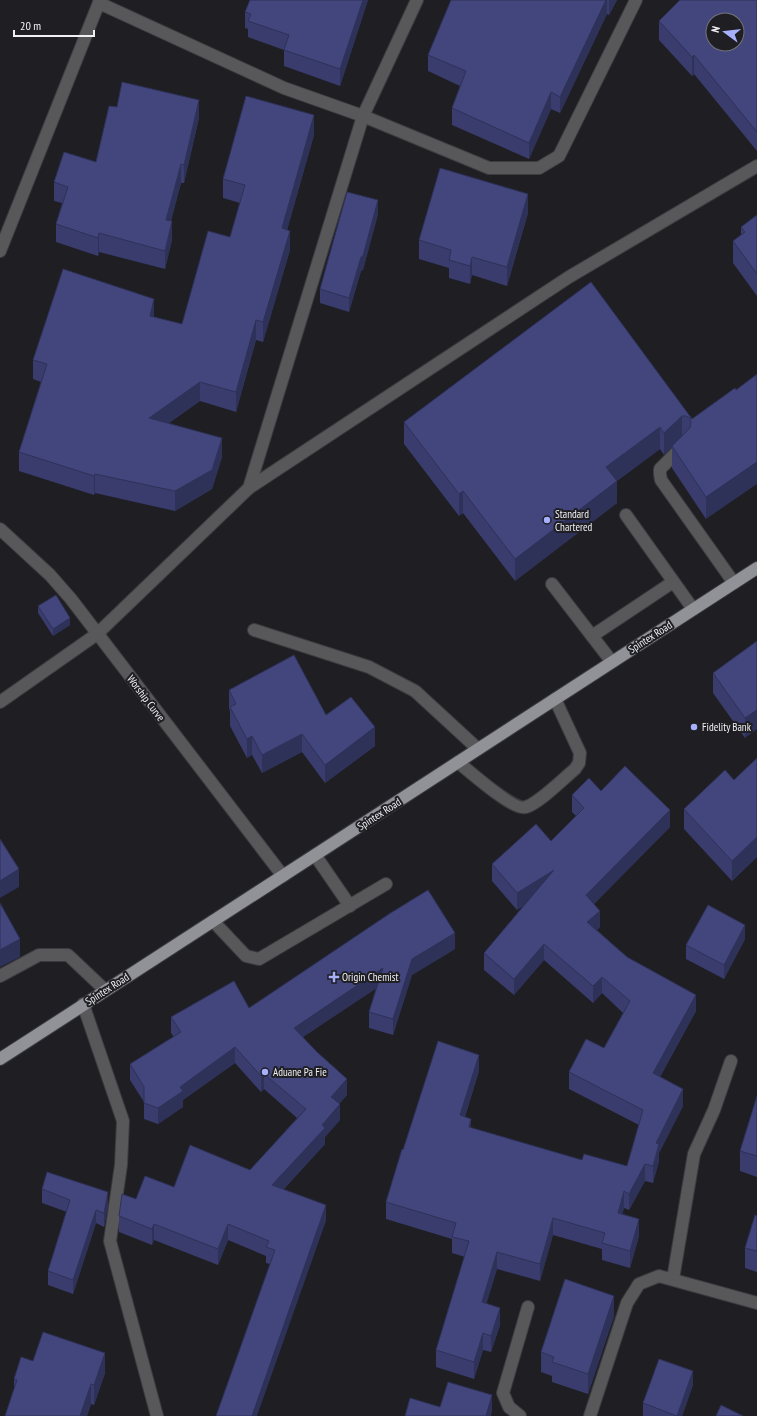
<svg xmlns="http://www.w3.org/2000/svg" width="757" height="1416" font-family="'PT Sans Narrow',sans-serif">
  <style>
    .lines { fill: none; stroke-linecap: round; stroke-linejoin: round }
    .minor-casing { stroke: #3c3c40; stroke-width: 14 }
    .major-casing { stroke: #3c3c40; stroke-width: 14 }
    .minor { stroke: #58585b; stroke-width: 12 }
    .major { stroke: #919297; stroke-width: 12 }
    .wall { fill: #393c6c }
    .shaded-wall { fill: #2e3158 }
    .building { fill: #42467d; stroke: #2e3158; fill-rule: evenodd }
    .poi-dot { fill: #a7b0fc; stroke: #1e1e23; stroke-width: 1.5 }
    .labels { text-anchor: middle; stroke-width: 4; stroke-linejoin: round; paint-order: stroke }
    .poi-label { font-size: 11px; fill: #f1f1f5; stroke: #1e1e23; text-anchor: start }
    .street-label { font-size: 11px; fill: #f1f1f5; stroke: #1e1e23 }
  </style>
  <rect width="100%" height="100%" fill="#1e1e23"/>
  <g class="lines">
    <defs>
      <g id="minor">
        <path d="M99,3L284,88L363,116L489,168H539L559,156L636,0"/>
        <path d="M0,251L100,0"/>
        <path d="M684,445L660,469V474L661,480L734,583"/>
        <path d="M249,488L363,116L417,0"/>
        <path d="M626,515L693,609"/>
        <path d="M0,529L50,575L71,599L283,876"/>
        <path d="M552,584L612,662"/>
        <path d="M254,630L369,667L415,691L478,749"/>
        <path d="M592,636L673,582"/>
        <path d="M0,702L97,634L249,488L569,277L757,166"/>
        <path d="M458,762C469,771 515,812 526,807C539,803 563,779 575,769L579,763L580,753L555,699"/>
        <path d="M315,855L350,906"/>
        <path d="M213,921L246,956L259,959L386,884"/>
        <path d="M0,976L39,955H68L105,990"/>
        <path d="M83,1004L123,1121L121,1165L110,1241L157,1416"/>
        <path d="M673,1279L694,1154L714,1110L731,1061"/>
        <path d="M520,1416L509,1407L503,1393L528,1307"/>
        <path d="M590,1416L627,1303L639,1284L659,1276L757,1303"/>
      </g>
      <path id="major" d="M0,1059L315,855L757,568"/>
    </defs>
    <use href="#minor" class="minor-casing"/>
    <use href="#major" class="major-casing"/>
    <use href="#minor" class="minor"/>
    <use href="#major" class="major"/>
  </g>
  <g class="wall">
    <path d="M250,0H368L340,86L284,66V50L248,37V29L245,28V12Z"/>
    <path d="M451,0H617L609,15L607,14L560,113L551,109L529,159L452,125V108L460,86L428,71V55Z"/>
    <path d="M757,0V151L694,74L692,76L659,40V21Z"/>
    <path d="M117,107L199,118L184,183H181L171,221L172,240L165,269L99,252L98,256L56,242V224L62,203L54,201V182L96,162Z"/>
    <path d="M314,135L287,230L290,250L263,342L256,340L236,412L200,401L169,423L222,457L212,489L175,511L95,493L94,495L19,471V452L41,382L33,379V360L154,317L182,324L230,237L240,203L223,198V179Z"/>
    <path d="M528,213L507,286L472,275L470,284L449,278V268L419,259V240Z"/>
    <path d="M378,214L363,270L361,271L349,312L320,303V289Z"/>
    <path d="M757,215V296L733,263V241L741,235V227Z"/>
    <path d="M591,282L692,419L735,388L706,519L672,468V447L664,455L660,449L617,481V503L515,581L463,513L459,516L404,444V422Z"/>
    <path d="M38,606L70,625L53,636L38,613Z"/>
    <path d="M757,641L745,738L713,693V673Z"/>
    <path d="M229,690L326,715L375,746L325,783L302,752L262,773L252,755L247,758L230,726V711L229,708Z"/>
    <path d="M757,758V857L732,881L684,829V809L734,780Z"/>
    <path d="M601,791L670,827L594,904L600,927L597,930L627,957L696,1011L660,1077L683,1106L659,1153V1161L653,1183L645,1181L629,1210L624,1208L622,1214L639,1236L630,1268L602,1260V1249L553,1235L540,1281L497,1269L486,1304L500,1325L491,1352L483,1350L474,1379L436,1367V1350L465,1257L452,1253V1239L386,1219V1202L403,1150L479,1071L465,1117L471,1128L582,1160L627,1166L639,1125L569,1089V1072L604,1048L623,1013L602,993L593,1003L544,960L514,995L484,970V953L524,905L517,910L492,881V864L551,841L576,816L572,812V795Z"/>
    <path d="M745,939L724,979L686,959V945Z"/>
    <path d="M455,949L412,975L393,1035L369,1028V1012L376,988L303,1037L347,1095L339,1104L340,1120L325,1137V1144L283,1190L326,1221L270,1264L266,1263V1256L228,1240L218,1265L154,1240L152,1245L119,1232V1216L136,1199L174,1187L250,1170L297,1118L264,1089L261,1092L235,1063L183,1100V1107L158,1124L144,1119V1102L130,1080V1064L174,1037L171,1033V1017L249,1008Z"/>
    <path d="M757,1096V1177L740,1171V1151Z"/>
    <path d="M42,1189L108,1206L104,1227L96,1223L73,1294L48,1285V1271L67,1212L42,1203Z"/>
    <path d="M757,1216V1272L745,1268V1248Z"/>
    <path d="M614,1316L588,1394L552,1382V1376L541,1372V1352Z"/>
    <path d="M33,1361L105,1373L94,1405L91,1404L87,1416H5L14,1391V1379Z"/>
    <path d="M693,1385L682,1416H643V1403Z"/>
  </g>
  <g class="shaded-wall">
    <path d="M363,0H368L340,86V69Z"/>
    <path d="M606,0H607V14L560,113V97Z"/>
    <path d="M609,0H617L609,15Z"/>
    <path d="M694,55V74L692,76V57Z"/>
    <path d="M551,92V109L529,159V143Z"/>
    <path d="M199,100V118L184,183V165Z"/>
    <path d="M314,115V135L282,248V228Z"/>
    <path d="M181,164V183L166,238V220Z"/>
    <path d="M528,194V213L507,286V267Z"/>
    <path d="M378,200V214L363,270L361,271L349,312V298Z"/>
    <path d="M172,221V240L165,269V251Z"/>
    <path d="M290,231V250L263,342V322Z"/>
    <path d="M99,233V252L98,256V238Z"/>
    <path d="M472,257V275L470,284V266Z"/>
    <path d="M154,299V318L150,316Z"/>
    <path d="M256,320V340L236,412V392Z"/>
    <path d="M200,382V401L149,437V418Z"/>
    <path d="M682,416V438L672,446V447L664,455V433Z"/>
    <path d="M660,427V449L606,489V467Z"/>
    <path d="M222,438V457L212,489L175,511V491Z"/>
    <path d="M757,462V484L706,519V497Z"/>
    <path d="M95,474V493L94,495V476Z"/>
    <path d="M617,481V503L515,581V559Z"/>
    <path d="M463,491V513L459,516V494Z"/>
    <path d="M70,618V625L53,636V629Z"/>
    <path d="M757,710V729L745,738V718Z"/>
    <path d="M375,727V746L325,783V765Z"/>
    <path d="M302,734V752L262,773V755Z"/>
    <path d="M252,736V755L247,758V739Z"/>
    <path d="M670,810V827L586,912V895Z"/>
    <path d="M757,837V857L732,881V861Z"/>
    <path d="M19,869V887L0,898V881Z"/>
    <path d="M554,870V887L517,910V893Z"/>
    <path d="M600,911V927L587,939V922Z"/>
    <path d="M745,925V939L724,979V965Z"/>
    <path d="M455,933V949L412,975L393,1035V1019L412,959Z"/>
    <path d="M20,939V957L0,967V950Z"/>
    <path d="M544,944V960L514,995V979Z"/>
    <path d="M383,968V984L294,1043V1028Z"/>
    <path d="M602,977V993L593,1003V986Z"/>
    <path d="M696,995V1011L653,1090V1073Z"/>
    <path d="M235,1047V1063L183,1100V1107L158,1124V1108L180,1087Z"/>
    <path d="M479,1055V1071L460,1132V1115Z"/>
    <path d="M264,1074V1089L261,1092V1076Z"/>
    <path d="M347,1079V1095L331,1113V1097Z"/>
    <path d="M683,1089V1106L659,1153V1161L653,1183V1166L656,1143Z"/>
    <path d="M340,1104V1120L325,1137V1144L272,1201V1185Z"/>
    <path d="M471,1119V1135L469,1127Z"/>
    <path d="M645,1164V1181L629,1210V1194Z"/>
    <path d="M624,1191V1208L618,1230V1213Z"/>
    <path d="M108,1192V1206L104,1227V1213Z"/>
    <path d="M326,1205V1221L257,1416H252Z"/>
    <path d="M96,1210V1223L73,1294V1280Z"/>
    <path d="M553,1218V1235L540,1281V1264Z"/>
    <path d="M639,1219V1236L630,1268V1251Z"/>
    <path d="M154,1224V1240L152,1245V1229Z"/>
    <path d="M228,1224V1240L218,1265V1249Z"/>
    <path d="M497,1252V1269L482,1319V1302Z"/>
    <path d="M614,1296V1316L588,1394V1374Z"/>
    <path d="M500,1308V1325L491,1352V1336Z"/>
    <path d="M483,1333V1350L474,1379V1362Z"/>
    <path d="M105,1353V1373L94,1405V1385Z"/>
    <path d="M693,1371V1385L682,1416H677Z"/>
    <path d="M91,1384V1404L87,1416H80Z"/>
    <path d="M492,1395V1411L491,1416H486Z"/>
  </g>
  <g class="building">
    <path d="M250,0H363L340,69L284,50L289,35L248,21L251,14L245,12Z"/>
    <path d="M451,0H606L560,97L551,92L529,143L452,108L466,71L428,55Z"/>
    <path d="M680,0H757V132L694,55L692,57L659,21ZM713,20H737V44H713Z"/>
    <path d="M122,82L199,100L184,165L181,164L166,220L172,221L165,251L99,233L98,238L56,224L68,187L54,182L64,152L96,162L109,106L117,107Z"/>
    <path d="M246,96L314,115L282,228L290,231L263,322L256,320L236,392L200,382L149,418L222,438L212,470L175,491L95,474L94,476L19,452L47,364L33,360L63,269L154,299L150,316L182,324L208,231L230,237L245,185L223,179Z"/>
    <path d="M440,168L528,194L507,267L472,257L470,266L449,260L451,250L419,240Z"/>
    <path d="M347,192L378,200L363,256L361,257L349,298L320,289Z"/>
    <path d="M757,215V274L733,241L745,232L741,227Z"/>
    <path d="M591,282L692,419L735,388L736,390L757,374V462L706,497L672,446L690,428L691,422L690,418L686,416H682L664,433L660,427L606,467L617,481L515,559L463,491L459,494L404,422Z"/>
    <path d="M56,595L70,618L53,629L38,606Z"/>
    <path d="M757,641V710L745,718L713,673Z"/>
    <path d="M294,655L326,715L351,697L375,727L325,765L302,734L262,755L252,736L247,739L230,707L236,704L229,690Z"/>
    <path d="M757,758V837L732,861L684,809L725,770L734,780Z"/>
    <path d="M625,766L670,810L586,895L600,911L587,922L627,957L696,995L653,1073L683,1089L656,1143L659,1144L653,1166L645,1164L629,1194L624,1191L618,1213L639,1219L630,1251L602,1243L605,1233L553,1218L540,1264L497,1252L482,1302L500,1308L491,1336L483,1333L474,1362L436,1350L469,1241L452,1237L456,1223L386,1202L402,1149L403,1150L438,1041L479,1055L460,1115L471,1119L469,1127L582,1160L584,1154L627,1166L643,1110L569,1072L586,1039L604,1048L630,1001L602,977L593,986L544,944L514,979L484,953L554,870L517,893L492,864L536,824L551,841L584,808L572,795L589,778L601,791Z"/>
    <path d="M0,839L19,869L0,881Z"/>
    <path d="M428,890L455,933L412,959L393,1019L369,1012L383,968L294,1028L317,1052L347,1079L331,1097L340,1104L322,1125L325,1128L272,1185L326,1205L252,1416H216L275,1250L266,1247L269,1241L228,1224L218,1249L154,1224L152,1229L119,1216L122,1194L136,1199L145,1176L174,1187L190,1145L250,1170L306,1109L264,1074L261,1076L235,1047L180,1087L183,1091L158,1108L144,1103V1087L130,1064L181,1032L171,1017L234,981L249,1008L389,914Z"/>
    <path d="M0,903L20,939L0,950Z"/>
    <path d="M708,905L745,925L724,965L686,945Z"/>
    <path d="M757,1096V1156L740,1151Z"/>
    <path d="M47,1172L108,1192L104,1213L96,1210L73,1280L48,1271L70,1200L42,1189Z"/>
    <path d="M755,1215L757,1216V1251L745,1248Z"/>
    <path d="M565,1279L614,1296L588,1374L552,1362L554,1357L541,1352Z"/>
    <path d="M43,1332L105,1353L94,1385L91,1384L80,1416H5L17,1380L14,1379L21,1357L33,1361Z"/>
    <path d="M659,1359L693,1371L677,1416L643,1403Z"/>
    <path d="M448,1382L492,1395L486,1416H405L410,1398L440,1407Z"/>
    <path d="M721,1405L743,1416H716Z"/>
  </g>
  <g class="poi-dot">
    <circle cx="547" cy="520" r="4"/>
    <circle cx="694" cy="727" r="4"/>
    <path d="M332 971h4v4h4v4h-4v4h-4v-4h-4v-4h4z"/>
    <circle cx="265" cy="1072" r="4"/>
  </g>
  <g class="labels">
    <g class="poi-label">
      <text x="555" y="518">Standard<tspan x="555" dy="13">Chartered</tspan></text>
      <text x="702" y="731">Fidelity Bank</text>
      <text x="342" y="981">Origin Chemist</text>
      <text x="273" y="1076">Aduane Pa Fie</text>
    </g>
    <g class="street-label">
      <text transform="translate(650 637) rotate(-33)" y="4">Spintex Road</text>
      <text transform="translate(146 698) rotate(53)" y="4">Worship Curve</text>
      <text transform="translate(379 814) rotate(-33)" y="4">Spintex Road</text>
      <text transform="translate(107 989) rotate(-33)" y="4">Spintex Road</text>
    </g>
  </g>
  <g transform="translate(725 32) rotate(285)"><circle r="19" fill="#1e1e23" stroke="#727277"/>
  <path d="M0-3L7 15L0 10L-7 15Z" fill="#a7b0fc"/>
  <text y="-6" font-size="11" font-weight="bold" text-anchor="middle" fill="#f1f1f5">N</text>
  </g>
  <path d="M14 30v6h80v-6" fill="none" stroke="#f1f1f5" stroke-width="2"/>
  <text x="20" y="30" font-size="12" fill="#f1f1f5" stroke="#1e1e23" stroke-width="3" paint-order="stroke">20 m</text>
</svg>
